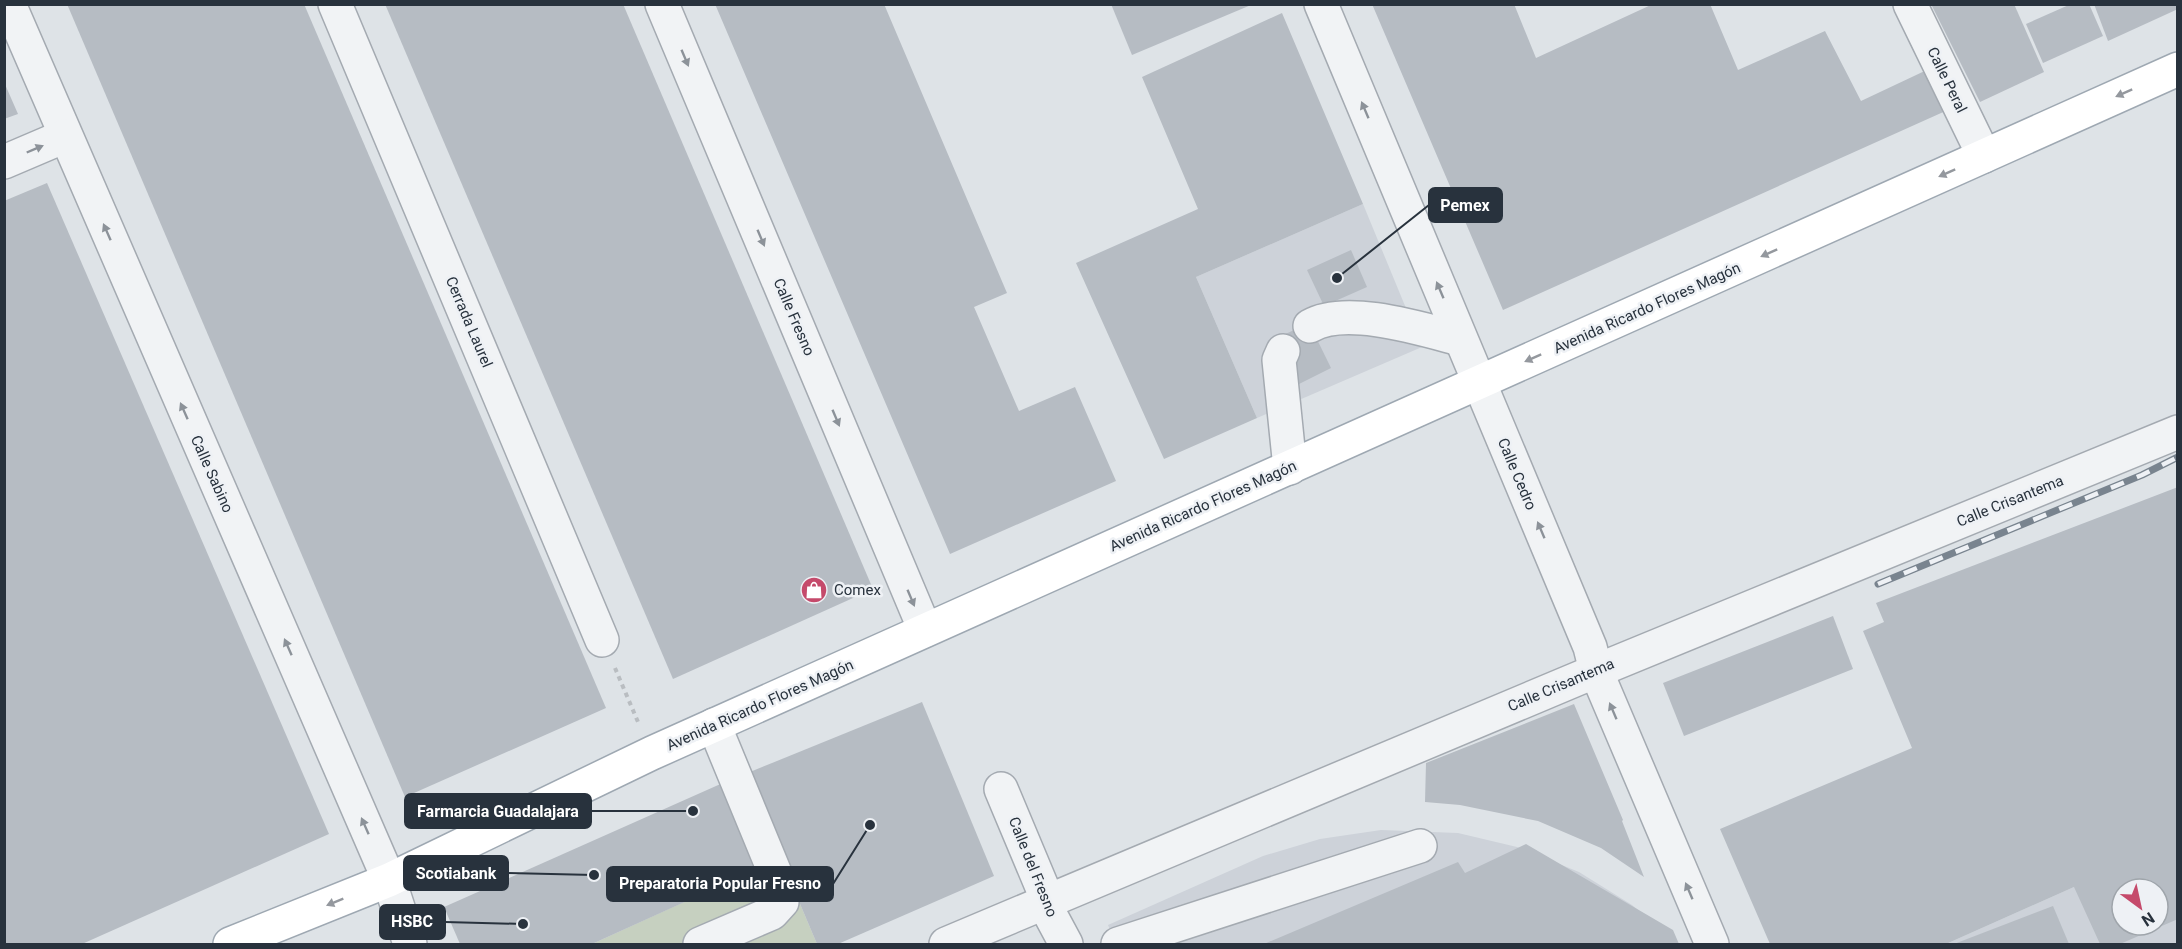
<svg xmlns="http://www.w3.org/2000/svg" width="2182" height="949" font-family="Roboto,sans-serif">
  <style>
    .built { fill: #cdd2d9; fill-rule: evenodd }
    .green { fill: #c6d0c0 }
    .building { fill: #b6bcc3; fill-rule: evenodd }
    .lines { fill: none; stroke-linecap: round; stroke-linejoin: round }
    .minor-casing { stroke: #a4aab1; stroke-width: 36 }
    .major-casing { stroke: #9ea8b2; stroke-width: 36 }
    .path { stroke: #b9bdc1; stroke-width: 4; stroke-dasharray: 4.5 4.5; stroke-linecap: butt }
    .minor { stroke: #f1f3f5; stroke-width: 33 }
    .major { stroke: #fff; stroke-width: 33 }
    .rail-casing { stroke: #79848f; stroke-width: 7 }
    .rail { stroke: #eef1f5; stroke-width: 4.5; stroke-dasharray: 14; stroke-linecap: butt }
    .oneway { fill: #8c9299 }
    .oneway2 { fill: #94989e }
    .labels { text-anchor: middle; stroke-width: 5; stroke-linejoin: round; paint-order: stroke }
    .street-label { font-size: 15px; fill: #28323d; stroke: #eef1f5 }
    .poi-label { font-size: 15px; fill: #28323d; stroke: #eef1f5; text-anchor: start }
    .leader { fill: none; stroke: #28323d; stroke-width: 2 }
    .callout-dot { fill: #28323d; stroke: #eef1f5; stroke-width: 2 }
    .callout { fill: #28323d; stroke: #28323d; stroke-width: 2 }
    .callout-label { font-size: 16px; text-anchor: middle; font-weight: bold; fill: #fff }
  </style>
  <rect width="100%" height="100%" fill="#dee3e7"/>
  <g class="built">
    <path d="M1363,204L1422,347L1257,418L1196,277Z"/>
    <path d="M1381,830L1458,833L1517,847L1579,872L1632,905L1673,939L1675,944H1116L1108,925L1263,856L1320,839Z"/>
    <path d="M2177,843V944H1946L2074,887ZM2122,889H2158V925H2122Z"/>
  </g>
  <path class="green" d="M745,774L817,944H592L763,866Z"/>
  <g class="building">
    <path d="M67,4H304L606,708L405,797Z"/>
    <path d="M385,4H623L873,589L673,679Z"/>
    <path d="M715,4H884L1007,293L974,307L1019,411L1075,387L1116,481L950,554Z"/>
    <path d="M1111,4H1251V5L1132,55Z"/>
    <path d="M1372,4H1514L1536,58L1653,4H1710L1738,70L1825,31L1861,101L1931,68L1950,109L1503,310Z"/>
    <path d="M1931,4H2014L2044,72L1980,102Z"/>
    <path d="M2071,4H2089L2103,36L2043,63L2026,24Z"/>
    <path d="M2094,4H2178V9L2108,41Z"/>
    <path d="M1282,13L1363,204L1196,277L1257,418L1164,459L1076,263L1198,209L1142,77Z"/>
    <path d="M4,82L18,114L4,119Z"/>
    <path d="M47,183L329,834L82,944H4V201Z"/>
    <path d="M1351,250L1367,287L1324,306L1307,270Z"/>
    <path d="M1309,323L1331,368L1299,384L1277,338Z"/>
    <path d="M2178,487V919L2120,944H2100L2074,887L1946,944H1770L1720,829L1912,748L1863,631L1884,622L1876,603ZM2122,889H2158V925H2122Z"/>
    <path d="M1833,616L1853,669L1684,736L1663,683Z"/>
    <path d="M922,702L994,876L838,944H817L745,774Z"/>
    <path d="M1574,704L1623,820L1622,821L1644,877L1601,848L1538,821L1460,805L1425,802L1426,763Z"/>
    <path d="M725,782L764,866L592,944H460L444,907Z"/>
    <path d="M1526,844L1673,930L1679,944H1264L1458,862L1465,873Z"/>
    <path d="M2053,906L2069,944H1954Z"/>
  </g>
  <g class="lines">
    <defs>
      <g id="minor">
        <path d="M9,4L389,880L410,944"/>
        <path d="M335,4L602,640"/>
        <path d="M662,4L925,630"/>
        <path d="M1321,4L1590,647L1596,671L1712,944"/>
        <path d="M1910,4L1984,156"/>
        <path d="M4,162L65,136"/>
        <path d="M1310,326C1346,305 1422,329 1460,339"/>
        <path d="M1283,351L1279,360L1290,468"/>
        <path d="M1001,789L1045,894L1044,903L1066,944"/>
        <path d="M700,944L772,913L782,902V890L714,725"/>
        <path d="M946,944L1596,671L2178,432"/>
        <path d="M1118,944L1420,846"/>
      </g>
      <path id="major" d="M230,944L389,880L652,753L2178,69"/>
    </defs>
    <use href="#minor" class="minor-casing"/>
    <use href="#major" class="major-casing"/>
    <path class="path" d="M615,668L638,722"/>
    <use href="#minor" class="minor"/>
    <use href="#major" class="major"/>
    <defs>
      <path id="rail" d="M1878,584L2142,475L2178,457"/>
    </defs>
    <use href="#rail" class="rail-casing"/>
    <use href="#rail" class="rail"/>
  </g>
  <defs><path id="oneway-solid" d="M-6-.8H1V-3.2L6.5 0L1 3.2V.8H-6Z" transform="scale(1.5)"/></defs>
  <g class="oneway">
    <use href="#oneway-solid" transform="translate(685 58) rotate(67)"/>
    <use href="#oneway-solid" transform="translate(1365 110) rotate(-113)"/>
    <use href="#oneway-solid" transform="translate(35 149) rotate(-23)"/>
    <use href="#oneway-solid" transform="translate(107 232) rotate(-114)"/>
    <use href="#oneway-solid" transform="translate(761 238) rotate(67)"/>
    <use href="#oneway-solid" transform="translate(1440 290) rotate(-113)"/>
    <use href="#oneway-solid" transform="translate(184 411) rotate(-114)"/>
    <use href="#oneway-solid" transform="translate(836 418) rotate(67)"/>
    <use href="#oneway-solid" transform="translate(1541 530) rotate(-113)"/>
    <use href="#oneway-solid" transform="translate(911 598) rotate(67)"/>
    <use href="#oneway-solid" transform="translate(288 647) rotate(-114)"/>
    <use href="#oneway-solid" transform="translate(1613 711) rotate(-113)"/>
    <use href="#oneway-solid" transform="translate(365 826) rotate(-114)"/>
    <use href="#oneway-solid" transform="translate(1689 891) rotate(-113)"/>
  </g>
  <g class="oneway2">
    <use href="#oneway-solid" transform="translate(2124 93) rotate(156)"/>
    <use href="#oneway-solid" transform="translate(1947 173) rotate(156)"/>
    <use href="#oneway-solid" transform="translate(1769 253) rotate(156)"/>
    <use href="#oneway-solid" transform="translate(1533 358) rotate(156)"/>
    <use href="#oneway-solid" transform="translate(335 902) rotate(158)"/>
  </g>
  <defs>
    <symbol id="shop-disc" viewBox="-11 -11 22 22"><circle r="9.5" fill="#c54a6b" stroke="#eef1f5"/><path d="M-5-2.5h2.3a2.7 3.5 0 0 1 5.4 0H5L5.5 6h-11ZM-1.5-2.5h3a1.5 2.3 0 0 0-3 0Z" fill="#fff"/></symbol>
  </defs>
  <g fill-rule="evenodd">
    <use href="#shop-disc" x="799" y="575" width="30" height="30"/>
  </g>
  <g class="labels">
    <g class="street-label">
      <text transform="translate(1947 80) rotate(64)" y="5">Calle Peral</text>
      <text transform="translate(1647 308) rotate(-24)" y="5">Avenida Ricardo Flores Magón</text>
      <text transform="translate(794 317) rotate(67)" y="5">Calle Fresno</text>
      <text transform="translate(469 322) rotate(67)" y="5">Cerrada Laurel</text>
      <text transform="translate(212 474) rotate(66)" y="5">Calle Sabino</text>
      <text transform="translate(1517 474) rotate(67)" y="5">Calle Cedro</text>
      <text transform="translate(2010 501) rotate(-22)" y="5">Calle Crisantema</text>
      <text transform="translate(1203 506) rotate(-24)" y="5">Avenida Ricardo Flores Magón</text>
      <text transform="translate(1561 685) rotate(-23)" y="5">Calle Crisantema</text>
      <text transform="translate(760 705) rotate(-24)" y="5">Avenida Ricardo Flores Magón</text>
      <text transform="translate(1033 867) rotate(68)" y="5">Calle del Fresno</text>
    </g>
    <g class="poi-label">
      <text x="834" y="595">Comex</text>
    </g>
  </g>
  <path class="leader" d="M1337 278L1429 205M693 811L591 811M594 875L508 873M870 825L833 884M523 924L445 922"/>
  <g class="callout-dot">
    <circle cx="1337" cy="278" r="6"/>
    <circle cx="693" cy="811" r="6"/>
    <circle cx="594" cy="875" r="6"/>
    <circle cx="870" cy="825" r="6"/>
    <circle cx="523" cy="924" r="6"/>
  </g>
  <g class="callout">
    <rect x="1429" y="188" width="73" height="34" rx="6"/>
    <rect x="405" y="794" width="186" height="34" rx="6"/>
    <rect x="404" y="856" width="104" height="34" rx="6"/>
    <rect x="607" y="867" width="226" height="34" rx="6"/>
    <rect x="380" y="905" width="65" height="34" rx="6"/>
  </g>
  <g class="callout-label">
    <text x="1465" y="211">Pemex</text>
    <text x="498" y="817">Farmarcia Guadalajara</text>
    <text x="456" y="879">Scotiabank</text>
    <text x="720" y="889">Preparatoria Popular Fresno</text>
    <text x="412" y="927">HSBC</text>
  </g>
  <rect width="2182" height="949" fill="none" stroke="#28323d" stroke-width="12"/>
  <g transform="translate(2140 907) rotate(147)"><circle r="28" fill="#eef1f5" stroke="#9fa5ab" stroke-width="1.5"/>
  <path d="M0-4.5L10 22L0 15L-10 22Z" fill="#c54a6b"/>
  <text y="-9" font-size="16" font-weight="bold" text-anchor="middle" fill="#28323d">N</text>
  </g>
</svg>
